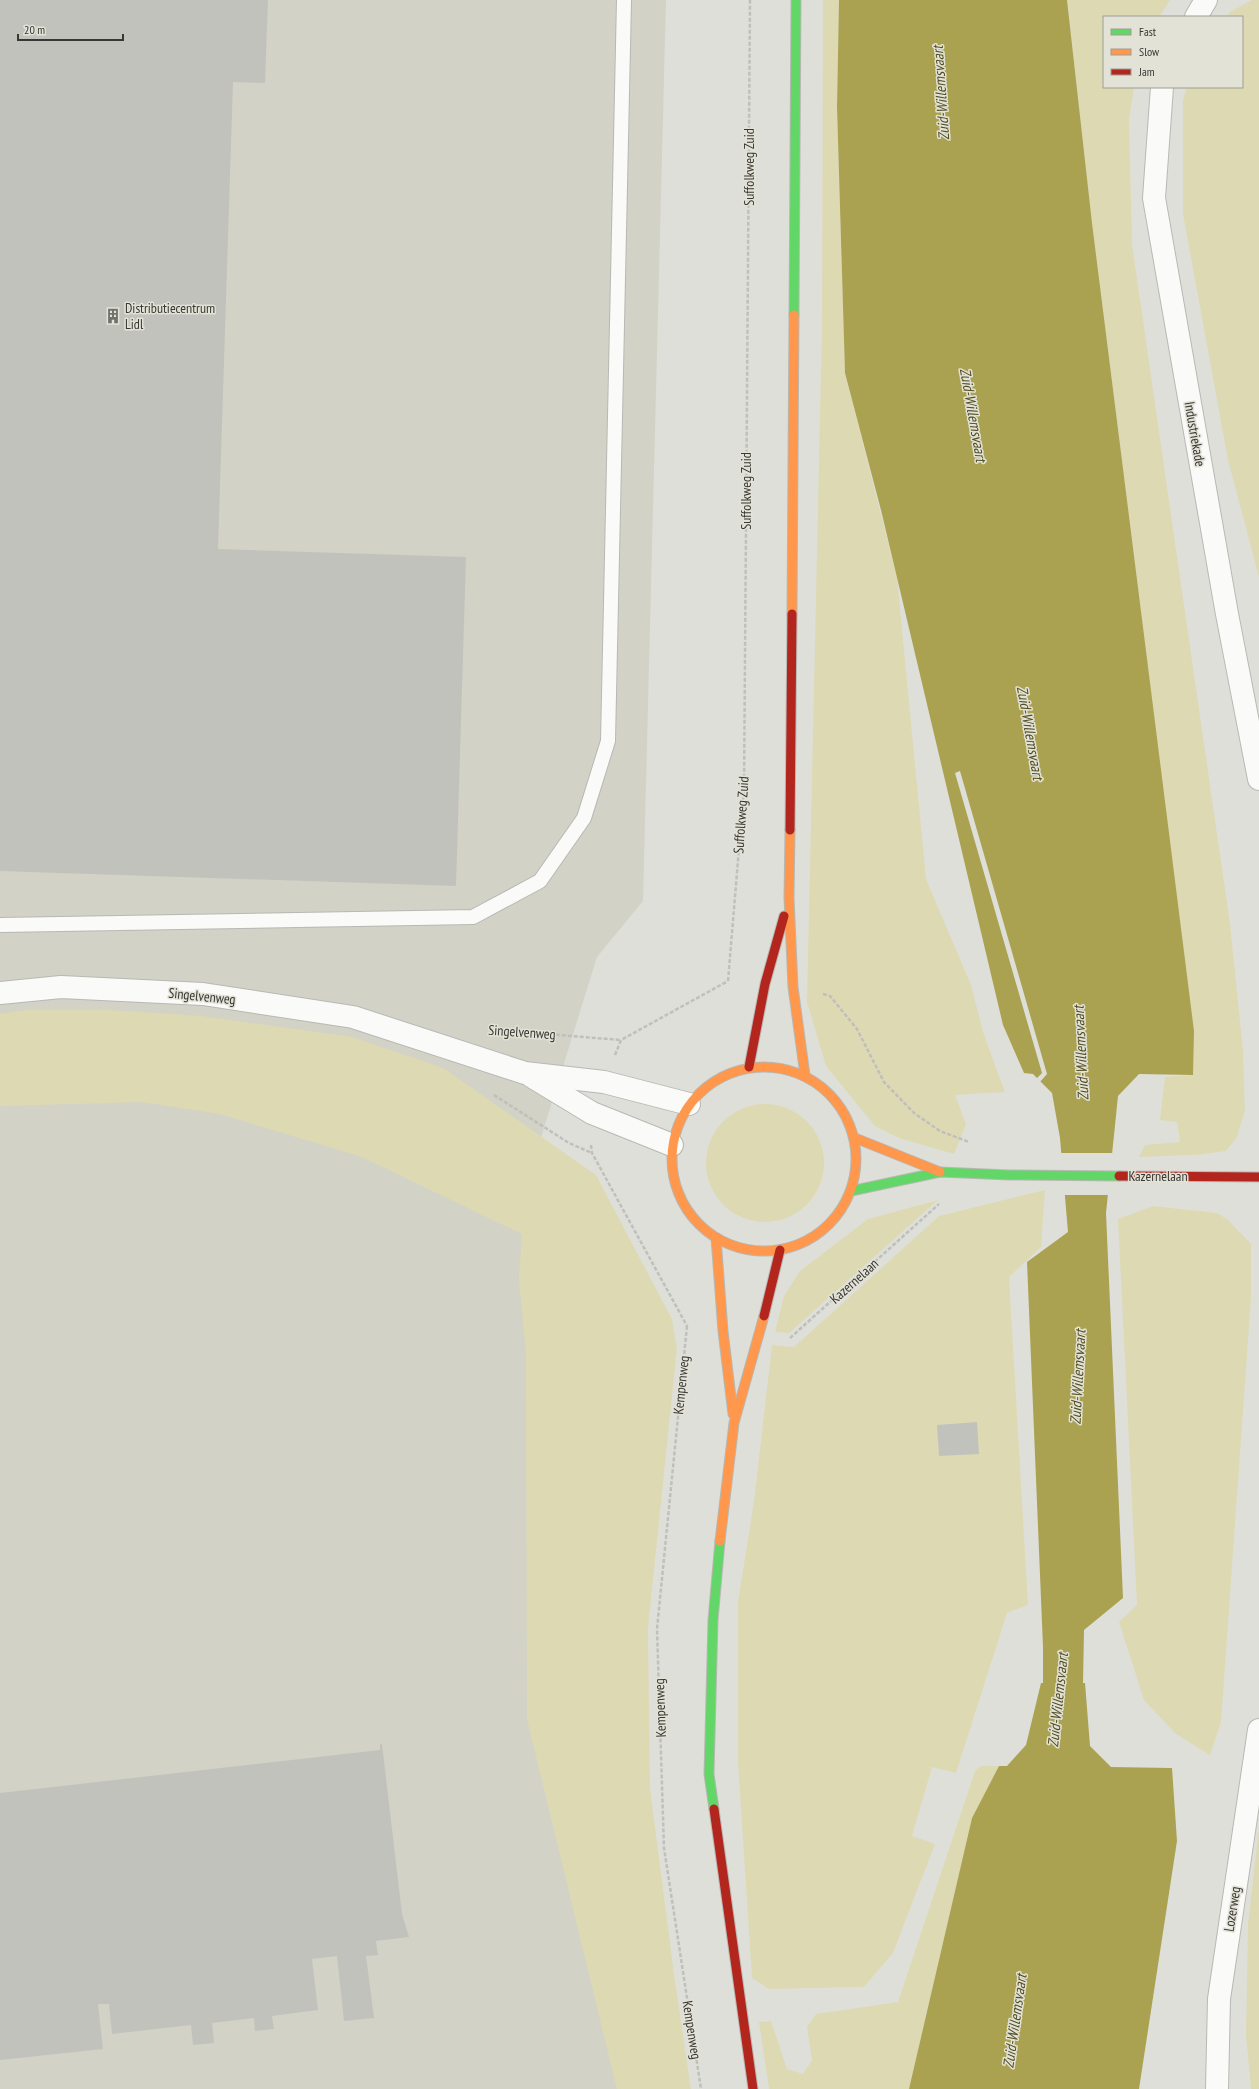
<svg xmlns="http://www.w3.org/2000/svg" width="1259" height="2089" font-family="'PT Sans Narrow',sans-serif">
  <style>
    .built { fill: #d3d2c7 }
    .green { fill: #dddab3 }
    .water { fill: #aaa251 }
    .pier { fill: #dfdfda }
    .building { fill: #c2c2bd }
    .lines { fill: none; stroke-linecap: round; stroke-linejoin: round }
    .lane-casing { stroke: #b8b8b4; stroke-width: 16 }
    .street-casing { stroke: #b8b8b4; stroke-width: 24 }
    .fast-casing { stroke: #b8b8b4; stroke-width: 11 }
    .slow-casing { stroke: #b8b8b4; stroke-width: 11 }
    .jam-casing { stroke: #b8b8b4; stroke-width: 11 }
    .path { stroke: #bfbfbc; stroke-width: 2.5; stroke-dasharray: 4 2; stroke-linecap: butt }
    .lane { stroke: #fafaf9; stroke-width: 14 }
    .street { stroke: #fafaf9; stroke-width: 22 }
    .fast { stroke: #63d668; stroke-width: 9 }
    .slow { stroke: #ff974d; stroke-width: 9 }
    .jam { stroke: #b3261e; stroke-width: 9 }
    .labels { text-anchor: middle; stroke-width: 3; stroke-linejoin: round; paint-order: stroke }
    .street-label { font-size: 14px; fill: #383733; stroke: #e2e2d7 }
    .poi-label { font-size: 14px; fill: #383733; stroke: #e2e2d7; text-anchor: start }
    .water-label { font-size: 15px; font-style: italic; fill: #524d23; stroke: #e2e2d7 }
  </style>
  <rect width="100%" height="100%" fill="#dfdfda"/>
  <path class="built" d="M0,0H666L643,901L597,957L534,1160L620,2089H0Z"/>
  <g class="green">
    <path d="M823,0H839L837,107L845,373L897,577L926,879L971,985L984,1035L1005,1092L955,1095L966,1124L954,1154L899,1138L875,1126L826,1066L807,1002L822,325Z"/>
    <path d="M1067,0H1170L1159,17H1104V87H1134L1129,120L1132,244L1230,924L1243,1050L1245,1110L1237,1137L1226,1151L1195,1155L1139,1157L1145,1145L1180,1142L1177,1122L1160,1120L1165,1077L1193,1075L1148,667L1092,223Z"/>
    <path d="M1252,0H1259V577L1228,460L1183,214V100L1187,87H1242V17H1227L1230,12Z"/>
    <path d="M26,1010H110L201,1016L352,1037L443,1068L596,1175L672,1319L677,1348L648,1628L650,1788L674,1974L691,2089H617L527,1719L526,1353L519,1279L522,1234L362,1157L220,1114L142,1102L0,1106V1014Z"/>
    <circle cx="765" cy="1163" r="59"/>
    <path d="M1045,1190L1041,1247L1009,1277L1028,1605L1007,1613L956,1773L932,1767L912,1836L935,1844L893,1953L864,1987L769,1989L752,1978L738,1763V1602L754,1501L772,1345L794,1347L939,1216Z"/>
    <path d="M938,1200L789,1333L775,1332L784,1296L800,1271L868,1219Z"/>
    <path d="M1153,1206L1217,1213L1227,1219L1251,1244V1298L1221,1722L1210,1755L1176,1734L1144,1700L1119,1622L1137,1605L1118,1219Z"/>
    <path d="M981,1766H999L972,1818L909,2089H769L759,2022L771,2021L787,2069L803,2074L812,2060L807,2027L816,2014L898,2002L975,1771Z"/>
    <path d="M1259,1828V2089H1251L1246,2035L1248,1924Z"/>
  </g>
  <path class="water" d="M839,0H1067L1092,223L1194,1031L1193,1075L1139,1074L1118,1096L1106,1213L1123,1598L1084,1630L1083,1683H1085L1090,1746L1111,1767L1172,1768L1177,1841L1139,2089H909L972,1818L999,1766H1007L1026,1745L1041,1683H1043V1647L1027,1262L1068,1232L1060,1138L1052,1093L1033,1074L1024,1073L1003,1025L881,510L845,373L837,107Z"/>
  <g class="pier">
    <path d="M960,771L1047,1074L1039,1083L1036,1079L1042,1073L955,773Z"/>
    <path d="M1060,1153H1113L1109,1195H1064Z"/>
  </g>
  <g class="building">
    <path d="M0,0H268L265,83L233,82L218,549L466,557L456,886L0,871Z"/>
    <path d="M977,1422L979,1454L939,1456L937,1425Z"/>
    <path d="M380,1744H382L402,1914L409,1937L376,1941L378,1955L366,1956L374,2018L344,2021L337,1956L312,1959L318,2010L272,2016L274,2029L255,2031L254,2018L212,2023L214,2043L193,2045L191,2025L112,2034L109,2004H98L103,2049L0,2060V1793L380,1750Z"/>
  </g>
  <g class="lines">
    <defs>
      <path id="lane" d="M0,925L473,917L540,881L584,818L608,741L624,0"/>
      <g id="street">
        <path d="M1196,17L1206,0"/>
        <path d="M1162,87L1154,198L1227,614L1259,779"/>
        <path d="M0,993L61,987L203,994L353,1017L525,1073L604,1082L689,1104"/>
        <path d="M531,1076L592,1113L672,1145"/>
        <path d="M1217,2089L1219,1999L1259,1730"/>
      </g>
      <g id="fast">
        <path d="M794,315L796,0"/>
        <path d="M851,1191L940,1172L1009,1175L1119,1176"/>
        <path d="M714,1809L709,1774L713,1620L720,1541"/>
      </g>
      <g id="slow">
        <path d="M792,614L794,315"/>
        <path d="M790,830L789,898L793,987L805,1075"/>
        <circle cx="764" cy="1159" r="92"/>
        <path d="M855,1138L940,1172"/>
        <path d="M716,1238L723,1331L733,1414"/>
        <path d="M720,1541L734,1423L764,1316"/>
      </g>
      <g id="jam">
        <path d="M790,830L792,614"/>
        <path d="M749,1067L765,984L784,916"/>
        <path d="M1119,1176L1259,1177"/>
        <path d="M764,1316L780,1250"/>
        <path d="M714,1809L753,2089"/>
      </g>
    </defs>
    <use href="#lane" class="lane-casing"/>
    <use href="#street" class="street-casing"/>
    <use href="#fast" class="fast-casing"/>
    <use href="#slow" class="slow-casing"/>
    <use href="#jam" class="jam-casing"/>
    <g class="path">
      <path d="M728,981L744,788L750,0"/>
      <path d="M823,994L830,996L857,1029L884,1082L914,1113L940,1131L969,1142"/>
      <path d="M496,1030L621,1040"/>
      <path d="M615,1055L621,1040L728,981"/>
      <path d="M494,1095L569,1143L592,1153"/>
      <path d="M591,1145L592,1153L687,1326"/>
      <path d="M687,1326L657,1629L664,1848L701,2089"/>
      <path d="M790,1338L939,1204"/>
    </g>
    <use href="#lane" class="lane"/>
    <use href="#street" class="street"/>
    <use href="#fast" class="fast"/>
    <use href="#slow" class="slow"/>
    <use href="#jam" class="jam"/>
  </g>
  <defs>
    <symbol id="building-bare" viewBox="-9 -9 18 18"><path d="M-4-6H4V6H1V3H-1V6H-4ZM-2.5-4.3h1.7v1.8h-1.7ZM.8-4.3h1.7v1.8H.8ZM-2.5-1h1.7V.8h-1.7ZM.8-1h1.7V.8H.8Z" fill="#72726d" stroke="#e2e2d7" stroke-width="2.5" paint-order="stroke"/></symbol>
  </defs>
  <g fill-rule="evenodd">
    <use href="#building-bare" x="102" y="305" width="22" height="22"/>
  </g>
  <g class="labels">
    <g class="street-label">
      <text transform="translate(749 167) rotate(-90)" y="5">Suffolkweg Zuid</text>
      <text transform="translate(1195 434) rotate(80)" y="5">Industriekade</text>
      <text transform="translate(746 491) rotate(-90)" y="5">Suffolkweg Zuid</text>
      <text transform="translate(741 815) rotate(-86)" y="5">Suffolkweg Zuid</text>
      <text transform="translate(202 996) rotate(6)" y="5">Singelvenweg</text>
      <text transform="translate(522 1032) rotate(4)" y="5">Singelvenweg</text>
      <text x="1158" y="1181">Kazernelaan</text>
      <text transform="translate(854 1281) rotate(-42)" y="5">Kazernelaan</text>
      <text transform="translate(681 1385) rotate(-84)" y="5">Kempenweg</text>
      <text transform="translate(660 1708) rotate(-92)" y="5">Kempenweg</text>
      <text transform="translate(1232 1909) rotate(-81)" y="5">Lozerweg</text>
      <text transform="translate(692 2030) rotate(81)" y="5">Kempenweg</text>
    </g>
    <g class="poi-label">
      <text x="125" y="313">Distributiecentrum<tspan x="125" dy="16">Lidl</tspan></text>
    </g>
    <g class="water-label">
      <text transform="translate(941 93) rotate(-94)" y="5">Zuid-Willemsvaart</text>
      <text transform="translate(973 415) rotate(80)" y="5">Zuid-Willemsvaart</text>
      <text transform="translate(1030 733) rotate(80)" y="5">Zuid-Willemsvaart</text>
      <text transform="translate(1081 1053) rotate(-93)" y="5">Zuid-Willemsvaart</text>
      <text transform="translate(1078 1377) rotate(-87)" y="5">Zuid-Willemsvaart</text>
      <text transform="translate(1058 1700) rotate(-84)" y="5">Zuid-Willemsvaart</text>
      <text transform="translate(1015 2021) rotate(-82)" y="5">Zuid-Willemsvaart</text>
    </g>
  </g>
  <rect x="1103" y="16" width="140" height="72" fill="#e2e2d7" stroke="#9e9e95"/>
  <rect x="1111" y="29" width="20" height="6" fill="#63d668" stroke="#9e9e95"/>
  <text x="1139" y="36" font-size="12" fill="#383733">Fast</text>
  <rect x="1111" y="49" width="20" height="6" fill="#ff974d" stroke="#9e9e95"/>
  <text x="1139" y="56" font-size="12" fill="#383733">Slow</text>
  <rect x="1111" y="69" width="20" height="6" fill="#b3261e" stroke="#9e9e95"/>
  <text x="1139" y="76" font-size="12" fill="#383733">Jam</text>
  <path d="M18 34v6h105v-6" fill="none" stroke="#383733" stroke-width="2"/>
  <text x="24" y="34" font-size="12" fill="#383733" stroke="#e2e2d7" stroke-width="3" paint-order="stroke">20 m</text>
</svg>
